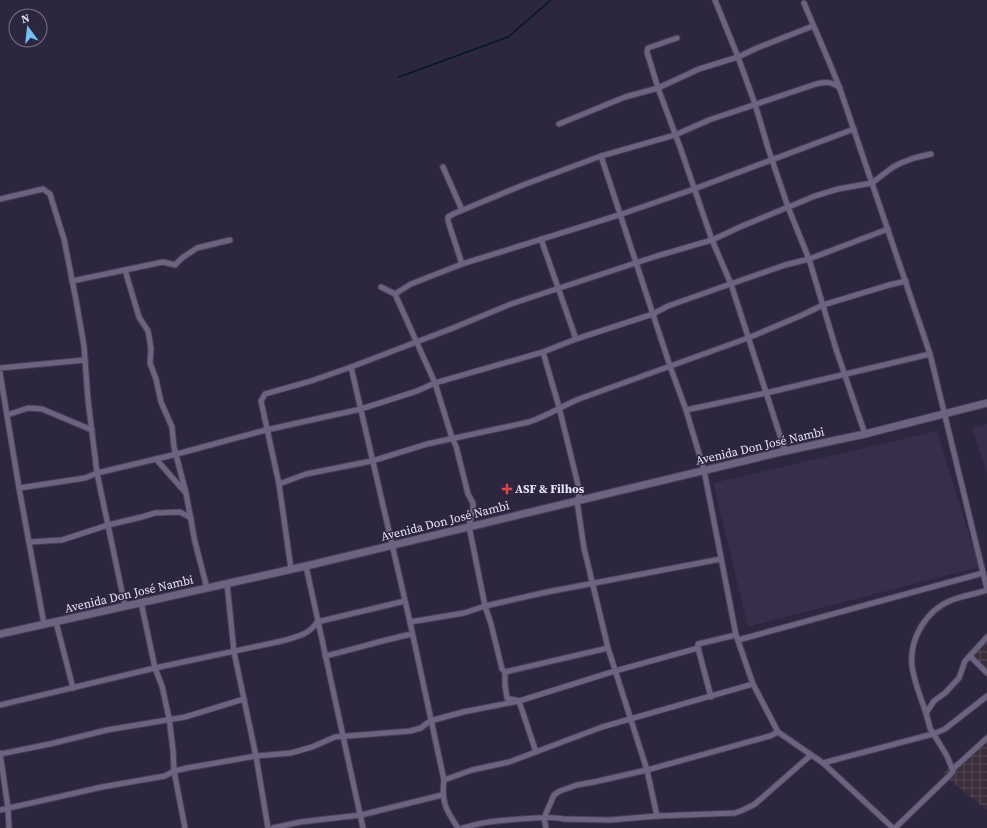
<svg xmlns="http://www.w3.org/2000/svg" width="987" height="828" font-family="'Source Serif 4',serif">
  <style>
    .built { fill: #372e4c }
    .industrial { fill: url(#industrial-grid) }
    .lines { fill: none; stroke-linecap: round; stroke-linejoin: round }
    .stream { stroke: #031a23; stroke-width: 1.5 }
    .minor-casing { stroke: #484257; stroke-width: 7 }
    .tertiary-casing { stroke: #484257; stroke-width: 9 }
    .minor { stroke: #6b6380; stroke-width: 5 }
    .tertiary { stroke: #6b6380; stroke-width: 7 }
    .health-dot { fill: #e0444e; stroke: #2d263f; stroke-width: 1.5 }
    .labels { text-anchor: middle; stroke-width: 3; stroke-linejoin: round; paint-order: stroke }
    .street-label { font-size: 12px; fill: #e9e5f6; stroke: #2d263f }
    .poi-label { font-size: 12px; font-weight: bold; fill: #e9e5f6; stroke: #2d263f; text-anchor: start }
  </style>
  <defs>
    <pattern id="industrial-grid" width="8" height="8" patternUnits="userSpaceOnUse"><rect width="8" height="8" fill="#3b2d39"/><path d="M0 4h8M4 0v8" fill="none" stroke="#574b56"/></pattern>
  </defs>
  <rect width="100%" height="100%" fill="#2d263f"/>
  <g class="built">
    <path d="M987,424V473L972,428Z"/>
    <path d="M937,431L979,567L748,627L713,483Z"/>
  </g>
  <g class="industrial">
    <path d="M987,638V670L968,652Z"/>
    <path d="M987,734V810L942,774Z"/>
  </g>
  <g class="lines">
    <path class="stream" d="M399,77L508,37L551,0"/>
    <defs>
      <g id="minor">
        <path d="M715,0L738,57L755,104L768,148L788,207L809,259L836,349L865,434"/>
        <path d="M804,3C816,32 829,60 840,89L930,354L987,589"/>
        <path d="M677,38L648,48L647,52L658,88L680,147L712,240L731,284L785,451"/>
        <path d="M559,124L625,97L658,88L699,69L738,57L757,48L813,26"/>
        <path d="M601,156L670,366L686,410L704,470L736,635L753,684L778,732L823,763L893,828"/>
        <path d="M443,167L462,210"/>
        <path d="M0,199L43,189L50,194L58,220L64,239L76,300L84,346L88,400L97,473L125,606"/>
        <path d="M541,239L576,339"/>
        <path d="M462,264L448,221V217L453,214L523,185L601,156L675,135L709,120L816,84C826,81 832,82 840,88"/>
        <path d="M125,270L139,317L148,331L149,336L151,349L150,363L156,379L161,402L172,427L174,447L186,493L195,542L207,588"/>
        <path d="M72,281L163,262L175,265L182,258L197,248L230,240"/>
        <path d="M381,287L395,294L435,383L452,438L456,446L468,494L473,503V508L469,526L485,606L491,624L502,669L505,672V685L507,698L519,701L536,752"/>
        <path d="M395,294L411,284L462,264L619,215L694,189L854,129"/>
        <path d="M543,352L559,407L580,493L577,501L584,548L597,602L608,648L647,770L657,816"/>
        <path d="M351,367L410,622L444,780C441,802 446,810 458,828"/>
        <path d="M0,368L85,360"/>
        <path d="M0,373L19,488L44,624"/>
        <path d="M686,410L766,393L930,354"/>
        <path d="M7,415L28,408L42,409L92,430"/>
        <path d="M156,459L185,492"/>
        <path d="M279,484L306,474L372,461L427,444L529,422C547,416 562,406 579,399L748,338L800,316L823,305L889,285L906,281"/>
        <path d="M19,488L85,478L97,473L177,454L266,430L361,409L417,391L435,383L543,352L576,339L653,314L668,306L719,288L785,265L809,259L888,229"/>
        <path d="M29,542L62,540L108,525L142,517L155,513L180,512L191,518"/>
        <path d="M306,566L363,828"/>
        <path d="M291,569L279,484L261,401L265,394L311,381L351,367L453,328L511,304L657,256L712,240L740,227L815,196L838,189L872,183L893,167L901,163L914,158L931,154"/>
        <path d="M227,583L234,652L256,756L268,828"/>
        <path d="M141,602L155,668L162,686L169,718L173,750L174,771L185,828"/>
        <path d="M56,622L73,688"/>
        <path d="M410,622L464,613L485,606L547,592L721,559"/>
        <path d="M738,640L983,573"/>
        <path d="M325,656C355,649 383,640 412,634"/>
        <path d="M970,656L987,673"/>
        <path d="M505,672L608,648"/>
        <path d="M711,697L698,648V644L736,635"/>
        <path d="M0,705L155,668L282,641C296,637 309,635 317,622L405,601"/>
        <path d="M926,713C921,698 914,682 912,666C909,639 926,610 952,600C963,596 975,594 987,590"/>
        <path d="M0,753L8,808L9,828"/>
        <path d="M0,754L50,744L107,730L185,717L244,699"/>
        <path d="M823,763L933,734L945,729L987,696"/>
        <path d="M953,769L987,738"/>
        <path d="M444,780L472,770L509,762L602,727L753,684"/>
        <path d="M0,810L102,787L165,776L174,771L187,768L256,756L291,753L312,747L335,737L410,731L421,728L430,721L463,712L519,701L615,671L698,648"/>
        <path d="M273,828L300,822L361,815L442,795"/>
        <path d="M463,828C468,827 473,825 478,824C491,821 554,815 563,819L610,820L657,816L735,813L743,810L755,804L811,755"/>
        <path d="M546,828L544,818L554,795L560,791L577,785L594,782L647,770L770,736L778,732"/>
        <path d="M895,828L950,775L953,771L947,756L930,728L926,713L934,701L945,693L959,678L965,661L987,637"/>
      </g>
      <path id="tertiary" d="M0,634L306,566L785,451L865,434L987,403"/>
    </defs>
    <use href="#minor" class="minor-casing"/>
    <use href="#tertiary" class="tertiary-casing"/>
    <use href="#minor" class="minor"/>
    <use href="#tertiary" class="tertiary"/>
  </g>
  <path class="health-dot" d="M505 483h4v4h4v4h-4v4h-4v-4h-4v-4h4z"/>
  <g class="labels">
    <g class="street-label">
      <text transform="translate(760 446) rotate(-13)" y="4">Avenida Don José Nambi</text>
      <text transform="translate(445 521) rotate(-14)" y="4">Avenida Don José Nambi</text>
      <text transform="translate(129 594) rotate(-13)" y="4">Avenida Don José Nambi</text>
    </g>
    <g class="poi-label">
      <text x="515" y="493">ASF &amp; Filhos</text>
    </g>
  </g>
  <g transform="translate(28 28) rotate(345)"><circle r="19" fill="#2d263f" stroke="#787288"/>
  <path d="M0-3L7 15L0 10L-7 15Z" fill="#71c1f5"/>
  <text y="-6" font-size="11" font-weight="bold" text-anchor="middle" fill="#e9e5f6">N</text>
  </g>
</svg>
